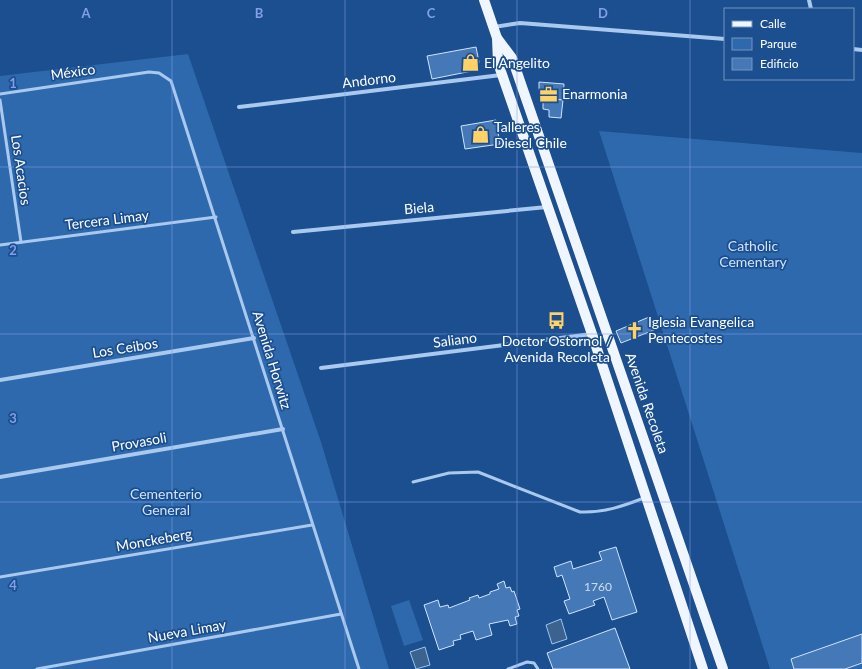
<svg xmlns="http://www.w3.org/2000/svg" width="862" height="669" font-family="Lato,sans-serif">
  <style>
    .green { fill: #2e69ad }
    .water { fill: #3c6290; stroke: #9cc4f0 }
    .building { fill: #4478b7; stroke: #cfe3fa }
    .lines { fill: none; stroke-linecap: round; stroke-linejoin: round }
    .lane { stroke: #a9c9ee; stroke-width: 3 }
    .street { stroke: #a9c9ee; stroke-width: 4 }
    .primary { stroke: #f0f6ff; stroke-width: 10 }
    .grid { fill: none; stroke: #839eea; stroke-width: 1; stroke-opacity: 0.55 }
    .labels { text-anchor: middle; stroke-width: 3.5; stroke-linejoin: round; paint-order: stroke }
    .number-label { font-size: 12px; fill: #d0dded }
    .poi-label { font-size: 14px; fill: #fff; stroke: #1b4f8f; text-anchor: start }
    .street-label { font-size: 14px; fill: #fff; stroke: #1b4f8f }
    .park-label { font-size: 14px; fill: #cfe3fa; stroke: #1b4f8f }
    .grid-label { font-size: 13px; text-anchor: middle; font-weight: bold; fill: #839eea; stroke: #1b4f8f; stroke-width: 3.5; stroke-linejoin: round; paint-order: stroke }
  </style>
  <rect width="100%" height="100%" fill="#1b4f8f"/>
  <g class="green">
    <path d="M188,54L321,442L389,669H0V76Z"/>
    <path d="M599,131L862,153V669H770Z"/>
    <path d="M409,600L423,640L404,646L391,606Z"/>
  </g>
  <g class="water">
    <path d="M561,619L567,639L552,644L546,625Z"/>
    <path d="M425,647L430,665L416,669L410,652Z"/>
  </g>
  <g class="building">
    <path d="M476,47L479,62L477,68L472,71L432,79L427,56Z"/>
    <path d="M539,82L564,84L563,100L543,98L544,91L539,90Z"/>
    <path d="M543,98L563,100L561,118L549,117V110L543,109Z"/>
    <path d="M496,120L500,144L465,149L461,126Z"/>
    <path d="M649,317L654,330L621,343L616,331Z"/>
    <path d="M616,547L637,612L612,620L604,597L593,601L595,605L569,614L564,601L570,599L562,575L557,577L554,567L571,561L573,569L602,560L599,552Z"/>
    <path d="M504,581L506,588L510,587L512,592L514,591L520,609L517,610L519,616L515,617L517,624L510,626L508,620L489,624L492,635L476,640L473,631L460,635L461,639L453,641L454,645L439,650L424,605L438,600L440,607L448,605L449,608L470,600L469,598L478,595L479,598L490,594V592L499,589L497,584Z"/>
    <path d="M615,628L630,669H553L547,653Z"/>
    <path d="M862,634V663L845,669H794L791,659Z"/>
  </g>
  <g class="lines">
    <g class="lane">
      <path d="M0,94L149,72L159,73L171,81L359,669"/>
      <path d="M0,100L21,242"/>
      <path d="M0,245L216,217"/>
      <path d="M413,482L449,473L478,472L580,512C604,513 623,506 644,498"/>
      <path d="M0,577L312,525"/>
      <path d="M37,669L341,614"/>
      <path d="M508,669L527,662L534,663L538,669"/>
    </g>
    <g class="street">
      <path d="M809,0L811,9"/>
      <path d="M494,27L520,23L725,39"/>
      <path d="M853,49L862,50"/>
      <path d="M239,107L501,75"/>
      <path d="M293,232L547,207"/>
      <path d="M321,368L592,334"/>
      <path d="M0,380L254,338"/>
      <path d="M0,477L283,429"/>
    </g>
    <g class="primary">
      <path d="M484,0L497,38L498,63L592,334L703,669"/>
      <path d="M497,38L512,58L723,669"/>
    </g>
  </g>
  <path class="grid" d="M172,0V669M345,0V669M517,0V669M690,0V669M0,167H862M0,334H862M0,502H862"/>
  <defs>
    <symbol id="shop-bare" viewBox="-9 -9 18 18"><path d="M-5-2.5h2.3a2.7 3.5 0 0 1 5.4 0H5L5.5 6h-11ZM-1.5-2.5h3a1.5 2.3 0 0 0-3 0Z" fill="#ffd166" stroke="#1b4f8f" stroke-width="2.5" paint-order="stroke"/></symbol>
    <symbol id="office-bare" viewBox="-9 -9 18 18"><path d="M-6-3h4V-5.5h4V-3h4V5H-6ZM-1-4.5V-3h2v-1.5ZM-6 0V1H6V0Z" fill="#ffd166" stroke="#1b4f8f" stroke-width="2.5" paint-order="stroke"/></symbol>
    <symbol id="bus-bare" viewBox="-9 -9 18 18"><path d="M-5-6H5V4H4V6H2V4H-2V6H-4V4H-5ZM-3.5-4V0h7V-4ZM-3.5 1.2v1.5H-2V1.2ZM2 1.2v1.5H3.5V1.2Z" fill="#ffd166" stroke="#1b4f8f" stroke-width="2.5" paint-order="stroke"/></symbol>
    <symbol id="church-bare" viewBox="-9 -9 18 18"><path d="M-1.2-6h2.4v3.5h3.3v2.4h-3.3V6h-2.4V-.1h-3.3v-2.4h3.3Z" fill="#ffd166" stroke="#1b4f8f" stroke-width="2.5" paint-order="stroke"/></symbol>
  </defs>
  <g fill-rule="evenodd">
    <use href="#shop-bare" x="458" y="50" width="25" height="25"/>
    <use href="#office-bare" x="536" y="82" width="25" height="25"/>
    <use href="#shop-bare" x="468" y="122" width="25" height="25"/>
    <use href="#bus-bare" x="544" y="308" width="25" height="25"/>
    <use href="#church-bare" x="622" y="318" width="25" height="25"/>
  </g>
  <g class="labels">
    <g class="number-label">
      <text x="598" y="591">1760</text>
    </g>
    <g class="poi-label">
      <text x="484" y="68">El Angelito</text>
      <text x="562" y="99">Enarmonia</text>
      <text x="494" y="132">Talleres<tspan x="494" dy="16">Diesel Chile</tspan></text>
      <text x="648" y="327">Iglesia Evangelica<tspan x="648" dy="16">Pentecostes</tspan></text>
      <text x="557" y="346" text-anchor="middle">Doctor Ostornol /<tspan x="557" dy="16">Avenida Recoleta</tspan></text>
    </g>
    <g class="street-label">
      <text transform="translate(73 72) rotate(-8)" y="5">México</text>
      <text transform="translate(369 80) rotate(-7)" y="5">Andorno</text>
      <text transform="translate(21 170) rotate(82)" y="5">Los Acacios</text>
      <text transform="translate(419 208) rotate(-5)" y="5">Biela</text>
      <text transform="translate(107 220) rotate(-7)" y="5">Tercera Limay</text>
      <text transform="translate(455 340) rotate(-7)" y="5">Saliano</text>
      <text transform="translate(125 348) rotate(-9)" y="5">Los Ceibos</text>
      <text transform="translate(272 360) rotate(73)" y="5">Avenida Horwitz</text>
      <text transform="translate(647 403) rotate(71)" y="5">Avenida Recoleta</text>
      <text transform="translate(139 442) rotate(-10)" y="5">Provasoli</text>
      <text transform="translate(154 540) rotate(-10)" y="5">Monckeberg</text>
      <text transform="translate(187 631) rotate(-10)" y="5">Nueva Limay</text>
    </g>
    <g class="park-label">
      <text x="753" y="251">Catholic<tspan x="753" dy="16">Cementary</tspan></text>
      <text x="166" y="499">Cementerio<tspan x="166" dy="16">General</tspan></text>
    </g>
  </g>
  <g class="grid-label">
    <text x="86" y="18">A</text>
    <text x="259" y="18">B</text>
    <text x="431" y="18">C</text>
    <text x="603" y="18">D</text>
    <text x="13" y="88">1</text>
    <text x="13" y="255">2</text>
    <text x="13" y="423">3</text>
    <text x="13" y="590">4</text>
  </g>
  <rect x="724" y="8" width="130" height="72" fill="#1b4f8f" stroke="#7695bc"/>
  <rect x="732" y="21" width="20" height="6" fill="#f0f6ff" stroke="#7695bc"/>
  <text x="760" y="28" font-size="12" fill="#ffffff">Calle</text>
  <rect x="732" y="38" width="20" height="12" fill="#2e69ad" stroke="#7695bc"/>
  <text x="760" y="48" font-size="12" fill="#ffffff">Parque</text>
  <rect x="732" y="58" width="20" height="12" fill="#4478b7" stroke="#7695bc"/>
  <text x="760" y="68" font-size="12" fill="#ffffff">Edificio</text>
</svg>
